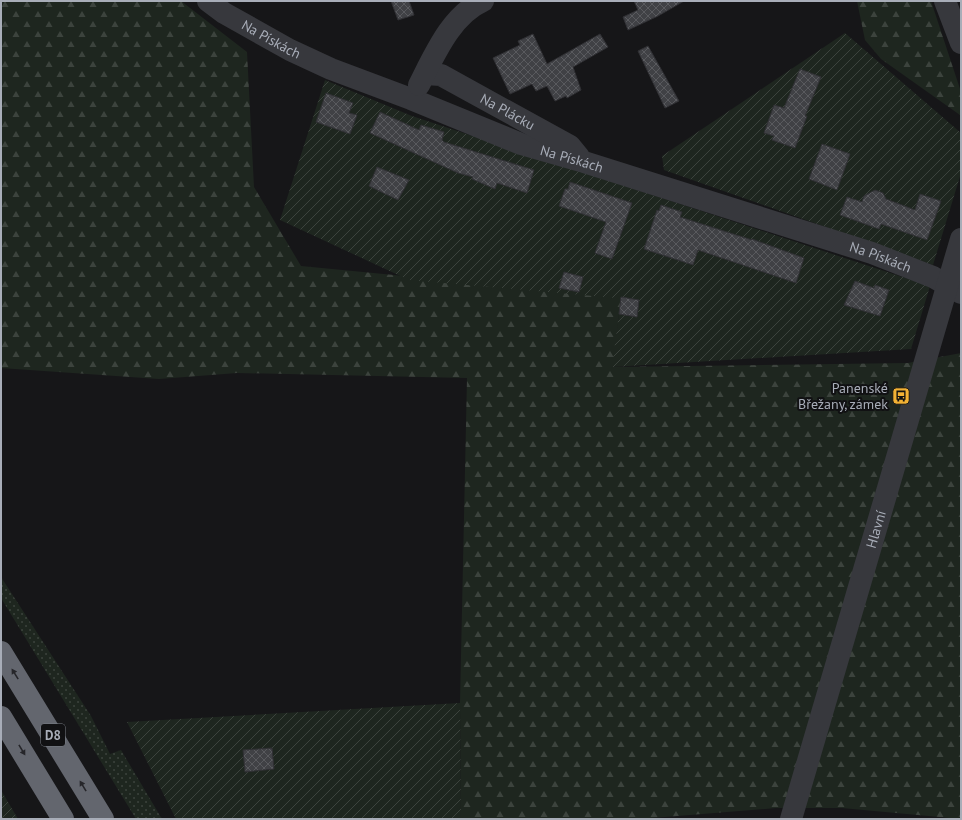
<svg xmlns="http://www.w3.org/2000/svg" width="962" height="820" font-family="'PT Sans',sans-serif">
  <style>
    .grass { fill: url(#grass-dots) }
    .forest { fill: url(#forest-firs) }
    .garden { fill: url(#garden-furrows) }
    .building { fill: url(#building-cross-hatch); stroke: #303034 }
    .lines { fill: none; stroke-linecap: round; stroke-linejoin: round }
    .minor { stroke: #37383d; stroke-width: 22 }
    .highway { stroke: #63666e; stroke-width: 22 }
    .oneway { fill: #26262a }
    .labels { text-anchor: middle; stroke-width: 4; stroke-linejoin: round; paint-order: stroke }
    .shield { fill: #111113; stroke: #7b7e86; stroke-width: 1 }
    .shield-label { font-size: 13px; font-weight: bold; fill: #a8adb8 }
    .street-label { font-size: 14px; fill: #a8adb8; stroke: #111113 }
    .poi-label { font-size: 14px; fill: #a8adb8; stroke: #111113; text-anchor: end }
  </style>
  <defs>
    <pattern id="grass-dots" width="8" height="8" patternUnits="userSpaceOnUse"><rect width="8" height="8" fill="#1e261f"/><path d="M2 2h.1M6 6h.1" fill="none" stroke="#3c433d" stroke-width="1.8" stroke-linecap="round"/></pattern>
    <pattern id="forest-firs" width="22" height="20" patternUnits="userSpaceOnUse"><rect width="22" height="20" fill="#1e261f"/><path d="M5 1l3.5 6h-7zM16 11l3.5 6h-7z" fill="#3c433d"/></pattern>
    <pattern id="garden-furrows" width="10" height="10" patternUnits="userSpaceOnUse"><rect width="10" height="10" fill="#1e261f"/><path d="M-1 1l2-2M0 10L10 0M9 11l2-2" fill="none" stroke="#3c433d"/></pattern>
    <pattern id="building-cross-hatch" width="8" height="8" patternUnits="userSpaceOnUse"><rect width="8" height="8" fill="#404145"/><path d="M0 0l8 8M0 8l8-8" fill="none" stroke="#595a5e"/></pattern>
  </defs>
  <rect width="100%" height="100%" fill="#161618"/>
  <path class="grass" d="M1,577L91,716L110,754L121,750L162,819H136L1,598Z"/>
  <g class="forest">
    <path d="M1,1H181L247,52L254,187L301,266L621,297L613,367L908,363L961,353V819L842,808H776L640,819H461L460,703L467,378L237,373L159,379L1,368Z"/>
    <path d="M857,1H931L961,92L960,115L881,59L865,40Z"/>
  </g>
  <g class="garden">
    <path d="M845,33L961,133V173L933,265L664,170L662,156Z"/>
    <path d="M325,80L412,116L930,286L911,349L612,367L619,314L637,317L639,300L409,280L280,220Z"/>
    <path d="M460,703L461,819H176L127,722Z"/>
    <path d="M1,790L18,819H1Z"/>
  </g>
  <g class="building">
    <path d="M391,1H409L414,15L398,20Z"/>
    <path d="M634,1H684L658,16L628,30L623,17L638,10Z"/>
    <path d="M533,34L547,64L600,34L608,47L573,67L581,90L567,98L566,96L555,101L547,86L536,91L532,84L510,94L493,58L520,45L518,41Z"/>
    <path d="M648,46L679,101L665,108L638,51Z"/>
    <path d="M800,69L821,77L805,116H807L795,148L772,140L774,136L764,133L774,105L784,108Z"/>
    <path d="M326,93L353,103L349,113L357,115L350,134L316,122Z"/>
    <path d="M380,112L419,130L421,125L444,132L442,140L444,142L534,170L527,193L497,183L495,189L472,179L473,177L458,173L370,133Z"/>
    <path d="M822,144L850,154L837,190L809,179Z"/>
    <path d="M377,167L409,180L398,200L369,186Z"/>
    <path d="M570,182L632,203L612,259L595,253L606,222L559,206L565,189H568Z"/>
    <path d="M875,190L883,193L886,199L915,210L920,194L941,201L927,240L881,224L879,229L840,215L847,197L862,202L864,196Z"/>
    <path d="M661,205L682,212L680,217L752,240V239L804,258L796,283L698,250L693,265L644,249L657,210L659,211Z"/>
    <path d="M564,272L583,277L579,292L559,288Z"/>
    <path d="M855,281L874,288L875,285L889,290L880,316L844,305Z"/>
    <path d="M621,297L639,300L637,317L619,314Z"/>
    <path d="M272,748L274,769L245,772L243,750Z"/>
  </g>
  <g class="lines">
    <g class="minor">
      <path id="s1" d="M208,1L224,13L290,50L331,69L411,99L521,144L584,162L872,253L933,277L961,293"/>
      <path d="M945,1L961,43"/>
      <path id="s2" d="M425,74L441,75L570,146L579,157"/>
      <path d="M419,85C434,56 451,15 483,1"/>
      <path id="s3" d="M791,819L961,239"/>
    </g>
    <g class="highway">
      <path d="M1,652L103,819"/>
      <path d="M1,717L63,819"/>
    </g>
  </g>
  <defs><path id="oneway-solid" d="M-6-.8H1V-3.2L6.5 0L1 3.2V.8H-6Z"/></defs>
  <g class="oneway">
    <use href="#oneway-solid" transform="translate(15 674) rotate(-122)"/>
    <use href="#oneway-solid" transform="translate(22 750) rotate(59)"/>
    <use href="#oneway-solid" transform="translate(83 786) rotate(-121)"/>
  </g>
  <defs>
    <symbol id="bus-square" viewBox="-11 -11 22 22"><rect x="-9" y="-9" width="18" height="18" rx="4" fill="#f2b134" stroke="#111113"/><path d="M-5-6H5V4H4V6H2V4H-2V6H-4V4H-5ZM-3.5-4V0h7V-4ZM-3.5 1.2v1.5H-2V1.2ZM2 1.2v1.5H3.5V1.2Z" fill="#111"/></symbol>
  </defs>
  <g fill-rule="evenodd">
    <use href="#bus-square" x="891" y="386" width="20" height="20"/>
  </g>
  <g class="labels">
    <rect class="shield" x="41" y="724" width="24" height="22" rx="3"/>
    <g class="shield-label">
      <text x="53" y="740">D8</text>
    </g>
    <g class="street-label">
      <text dy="5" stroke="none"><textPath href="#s1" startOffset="74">Na Pískách</textPath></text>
      <text dy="5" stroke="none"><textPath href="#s2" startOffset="92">Na Plácku</textPath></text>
      <text dy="5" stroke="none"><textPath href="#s1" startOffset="398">Na Pískách</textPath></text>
      <text dy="5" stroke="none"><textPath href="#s1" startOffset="722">Na Pískách</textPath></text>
      <text dy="5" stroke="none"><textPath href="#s3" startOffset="302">Hlavní</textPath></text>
    </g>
    <g class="poi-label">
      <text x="888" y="393">Panenské<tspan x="888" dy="16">Břežany, zámek</tspan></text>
    </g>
  </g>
  <rect width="962" height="820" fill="none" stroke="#a8adb8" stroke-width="4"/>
</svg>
